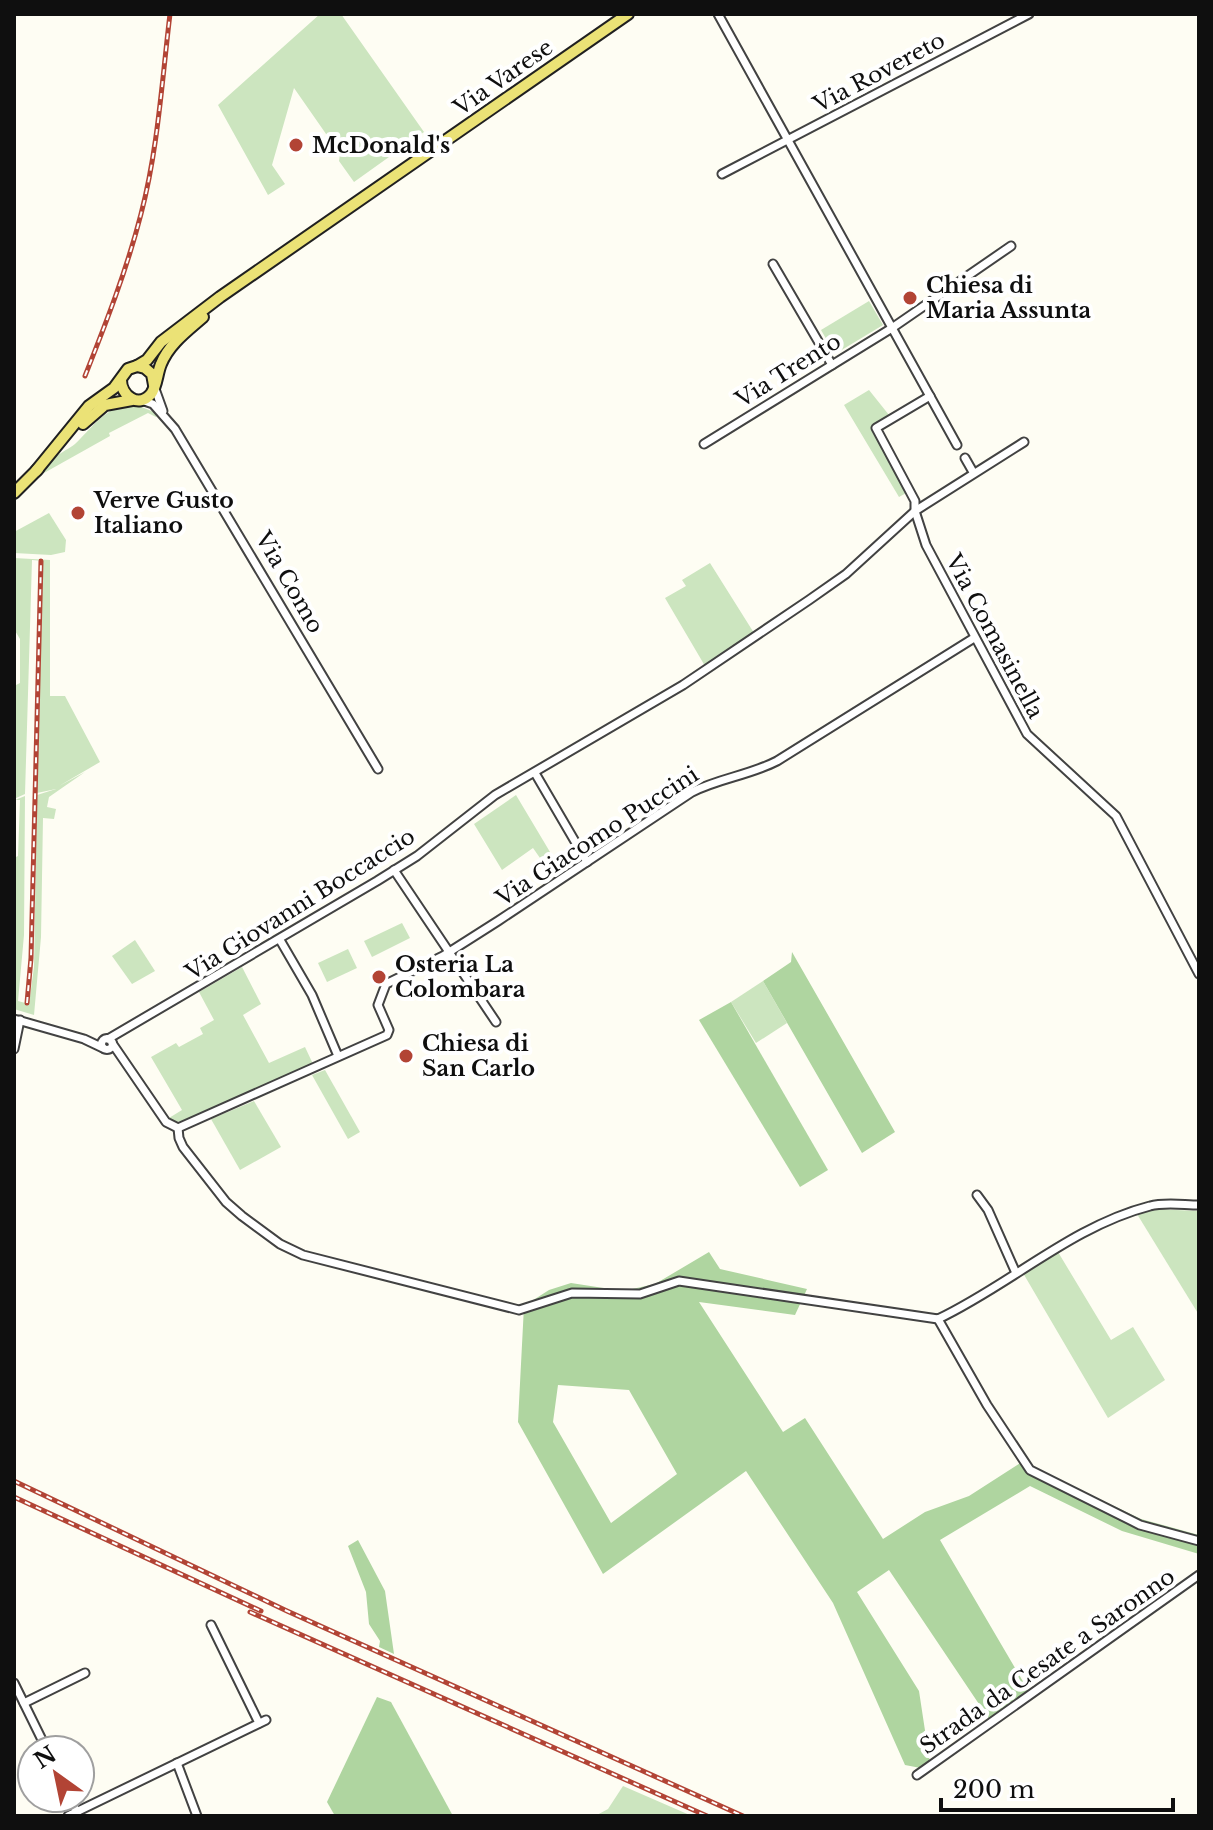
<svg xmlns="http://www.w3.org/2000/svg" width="1213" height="1830" font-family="'Libre Baskerville',serif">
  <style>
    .green { fill: #cce5bf }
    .forest { fill: #afd5a0; fill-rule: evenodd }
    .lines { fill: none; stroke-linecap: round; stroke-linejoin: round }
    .minor-casing { stroke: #424242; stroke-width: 11 }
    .primary-casing { stroke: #202020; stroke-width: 14 }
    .minor { stroke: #fff; stroke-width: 7 }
    .primary { stroke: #ebe276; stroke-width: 10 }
    .rail-casing { stroke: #b24435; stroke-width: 5 }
    .rail { stroke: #fff; stroke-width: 2; stroke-dasharray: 6; stroke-linecap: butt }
    .poi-dot { fill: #b24435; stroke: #fff; stroke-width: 3 }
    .labels { text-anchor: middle; stroke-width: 8; stroke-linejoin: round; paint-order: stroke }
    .street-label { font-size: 22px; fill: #0f0f0f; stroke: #fff }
    .poi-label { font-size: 22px; font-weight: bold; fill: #0f0f0f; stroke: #fff; text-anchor: start }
  </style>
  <rect width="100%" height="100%" fill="#fefdf3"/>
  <g class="green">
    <path d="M320,14H341L424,132L354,182L339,161L340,154L294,88L272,165L285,184L268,195L218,105Z"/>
    <path d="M869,301L883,325L835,354L821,330Z"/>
    <path d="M869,390L889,415L873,425L908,492L899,497L844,405Z"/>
    <path d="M125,405L139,406L159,414L156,417L148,413L109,433L110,436L44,473C49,457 63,453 75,444C91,429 102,411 125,405Z"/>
    <path d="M49,513L66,540L65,552L51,555L14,553V532Z"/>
    <path d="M14,558L50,560V696H65L100,762L59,786L85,772L49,797L47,807L56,809L54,819L43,818L41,937L34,1015L14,1009V858L18,856L20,800H15L25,796L24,935L18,1001L29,1004L34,967L37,795L56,789L37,793L43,561L32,560L25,794L14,799V686L20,683V639L14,629Z"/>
    <path d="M710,563L754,633L705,666L665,598L686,586L682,580Z"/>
    <path d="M516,795L550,852L540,858L533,848L502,870L474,824Z"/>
    <path d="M402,923L410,938L372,957L364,941Z"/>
    <path d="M135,940L155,971L132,984L112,956Z"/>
    <path d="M348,949L357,968L327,982L318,963Z"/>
    <path d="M242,967L261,1004L243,1015L269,1063L305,1047L313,1064L182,1121L175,1122L169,1118L182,1110L151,1057L176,1043L179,1047L203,1034L200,1028L214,1020L199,992Z"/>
    <path d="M763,981L787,1023L756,1043L731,1002Z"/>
    <path d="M325,1070L360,1132L348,1139L312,1075Z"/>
    <path d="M254,1101L281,1147L240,1170L211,1119Z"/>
    <path d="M1153,1209L1199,1211V1315L1137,1214Z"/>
    <path d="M1058,1252L1111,1340L1133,1327L1165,1380L1108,1418L1023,1273Z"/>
    <path d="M623,1786L692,1816H595L608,1809Z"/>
  </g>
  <g class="forest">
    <path d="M792,952L895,1132L862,1153L763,981L791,962Z"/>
    <path d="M731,1002L828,1170L800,1187L699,1020Z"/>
    <path d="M709,1252L720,1269L807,1289L795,1315L699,1302L783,1432L805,1418L883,1539L925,1512L969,1496L1022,1462L1141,1519L1199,1535V1554L1122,1531L1030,1486L940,1540L1028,1690L989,1719L889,1570L857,1592L919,1691L931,1770L905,1765L833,1603L746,1471L603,1574L518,1422L524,1306L549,1290L571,1283L623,1291L655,1284ZM558,1385L629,1390L677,1474L611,1523L553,1422Z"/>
    <path d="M358,1540L385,1591L394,1654L379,1647L380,1641L369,1624L366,1592L348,1546Z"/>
    <path d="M377,1697L391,1702L453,1816H335L327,1802Z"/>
  </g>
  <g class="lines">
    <defs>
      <g id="minor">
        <path d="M718,14L957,445"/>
        <path d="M722,174L1029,14"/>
        <path d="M773,264L832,365"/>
        <path d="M154,386L163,411"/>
        <path d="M930,396L876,428L915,501V511L926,545L1027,734L1116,816L1199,974"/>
        <path d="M141,400L153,404L175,429L378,769"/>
        <path d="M704,444L892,328L1011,246"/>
        <path d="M965,458L973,472"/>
        <path d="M535,773L587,862"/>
        <path d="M394,870L496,1022"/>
        <path d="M280,940L312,995L338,1056"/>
        <path d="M14,1019L84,1039L103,1048"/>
        <circle cx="107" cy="1044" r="5.5"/>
        <path d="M108,1039L377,881L417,856L495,795L683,685L809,600L846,574L915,511L1024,442"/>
        <path d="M112,1043L166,1122L178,1128"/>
        <path d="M14,1049L20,1020"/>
        <path d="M178,1128L387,1035L389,1030L378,1005L386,984L443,956L498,921L692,792C720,778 750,775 777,761L974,638"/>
        <path d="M178,1128L179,1138L183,1147L226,1202L242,1216L280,1244L303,1255L519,1310L572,1293L640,1294L679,1281L938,1319"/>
        <path d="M977,1195L988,1210L1016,1273"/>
        <path d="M938,1319L987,1405L1030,1470L1140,1525L1199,1541"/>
        <path d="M938,1319C1010,1285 1072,1226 1150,1206C1164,1202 1184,1205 1199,1205"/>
        <path d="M211,1625L259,1723"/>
        <path d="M14,1683L47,1750"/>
        <path d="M24,1703L85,1673"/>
        <path d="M177,1763L197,1816"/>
        <path d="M917,1775L1199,1575"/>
        <path d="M70,1798L77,1812"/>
        <path d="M68,1816L266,1720"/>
      </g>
      <g id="primary">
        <path d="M137,366L147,360L161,342L220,297L628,14"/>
        <path d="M121,380C121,395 138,409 151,394C157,386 157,373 161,364C169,344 187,331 203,317"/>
        <path d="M83,424L105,405L132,400"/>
        <path d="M36,471L89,406L114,388L128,369L137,366L145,368L152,374L154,385"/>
        <path d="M14,493L38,469"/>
      </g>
    </defs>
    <use href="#minor" class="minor-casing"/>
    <use href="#primary" class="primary-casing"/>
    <use href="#minor" class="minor"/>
    <use href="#primary" class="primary"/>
    <defs>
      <g id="rail">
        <path d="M85,376C106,323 127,269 141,214C158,149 162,80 170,14"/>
        <path d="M27,1003L31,958L41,561"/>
        <path d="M14,1481L287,1611L743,1816"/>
        <path d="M14,1497L261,1611"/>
        <path d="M250,1612L707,1816"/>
      </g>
    </defs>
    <use href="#rail" class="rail-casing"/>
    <use href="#rail" class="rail"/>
  </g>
  <g class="poi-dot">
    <circle cx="296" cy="145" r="8"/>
    <circle cx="910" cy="298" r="8"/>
    <circle cx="78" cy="513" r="8"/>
    <circle cx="379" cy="977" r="8"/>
    <circle cx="406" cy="1056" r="8"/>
  </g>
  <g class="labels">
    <g class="street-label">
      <text transform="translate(879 72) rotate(-28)" y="8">Via Rovereto</text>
      <text transform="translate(503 77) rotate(-35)" y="8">Via Varese</text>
      <text transform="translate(788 370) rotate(-32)" y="8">Via Trento</text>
      <text transform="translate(290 582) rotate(60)" y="8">Via Como</text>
      <text transform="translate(995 636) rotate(62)" y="8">Via Comasinella</text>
      <text transform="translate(597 836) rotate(-33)" y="8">Via Giacomo Puccini</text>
      <text transform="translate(300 904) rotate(-32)" y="8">Via Giovanni Boccaccio</text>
      <text transform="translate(1047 1661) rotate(-35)" y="8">Strada da Cesate a Saronno</text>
    </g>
    <g class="poi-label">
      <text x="312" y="153">McDonald's</text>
      <text x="926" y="293">Chiesa di<tspan x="926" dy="25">Maria Assunta</tspan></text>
      <text x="94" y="508">Verve Gusto<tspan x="94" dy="25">Italiano</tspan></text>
      <text x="395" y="972">Osteria La<tspan x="395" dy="25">Colombara</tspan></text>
      <text x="422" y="1051">Chiesa di<tspan x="422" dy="25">San Carlo</tspan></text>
    </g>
  </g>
  <rect width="1213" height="1830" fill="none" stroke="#0f0f0f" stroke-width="32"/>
  <g transform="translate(56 1774) rotate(327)"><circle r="38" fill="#ffffff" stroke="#9f9f9f" stroke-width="2"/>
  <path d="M0-6L14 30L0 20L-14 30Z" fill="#b24435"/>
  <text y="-12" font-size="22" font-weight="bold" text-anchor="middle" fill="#0f0f0f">N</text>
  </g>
  <path d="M941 1798v12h232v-12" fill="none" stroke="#0f0f0f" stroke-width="4"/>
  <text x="953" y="1798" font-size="24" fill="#0f0f0f" stroke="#ffffff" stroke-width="6" paint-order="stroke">200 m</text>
</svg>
